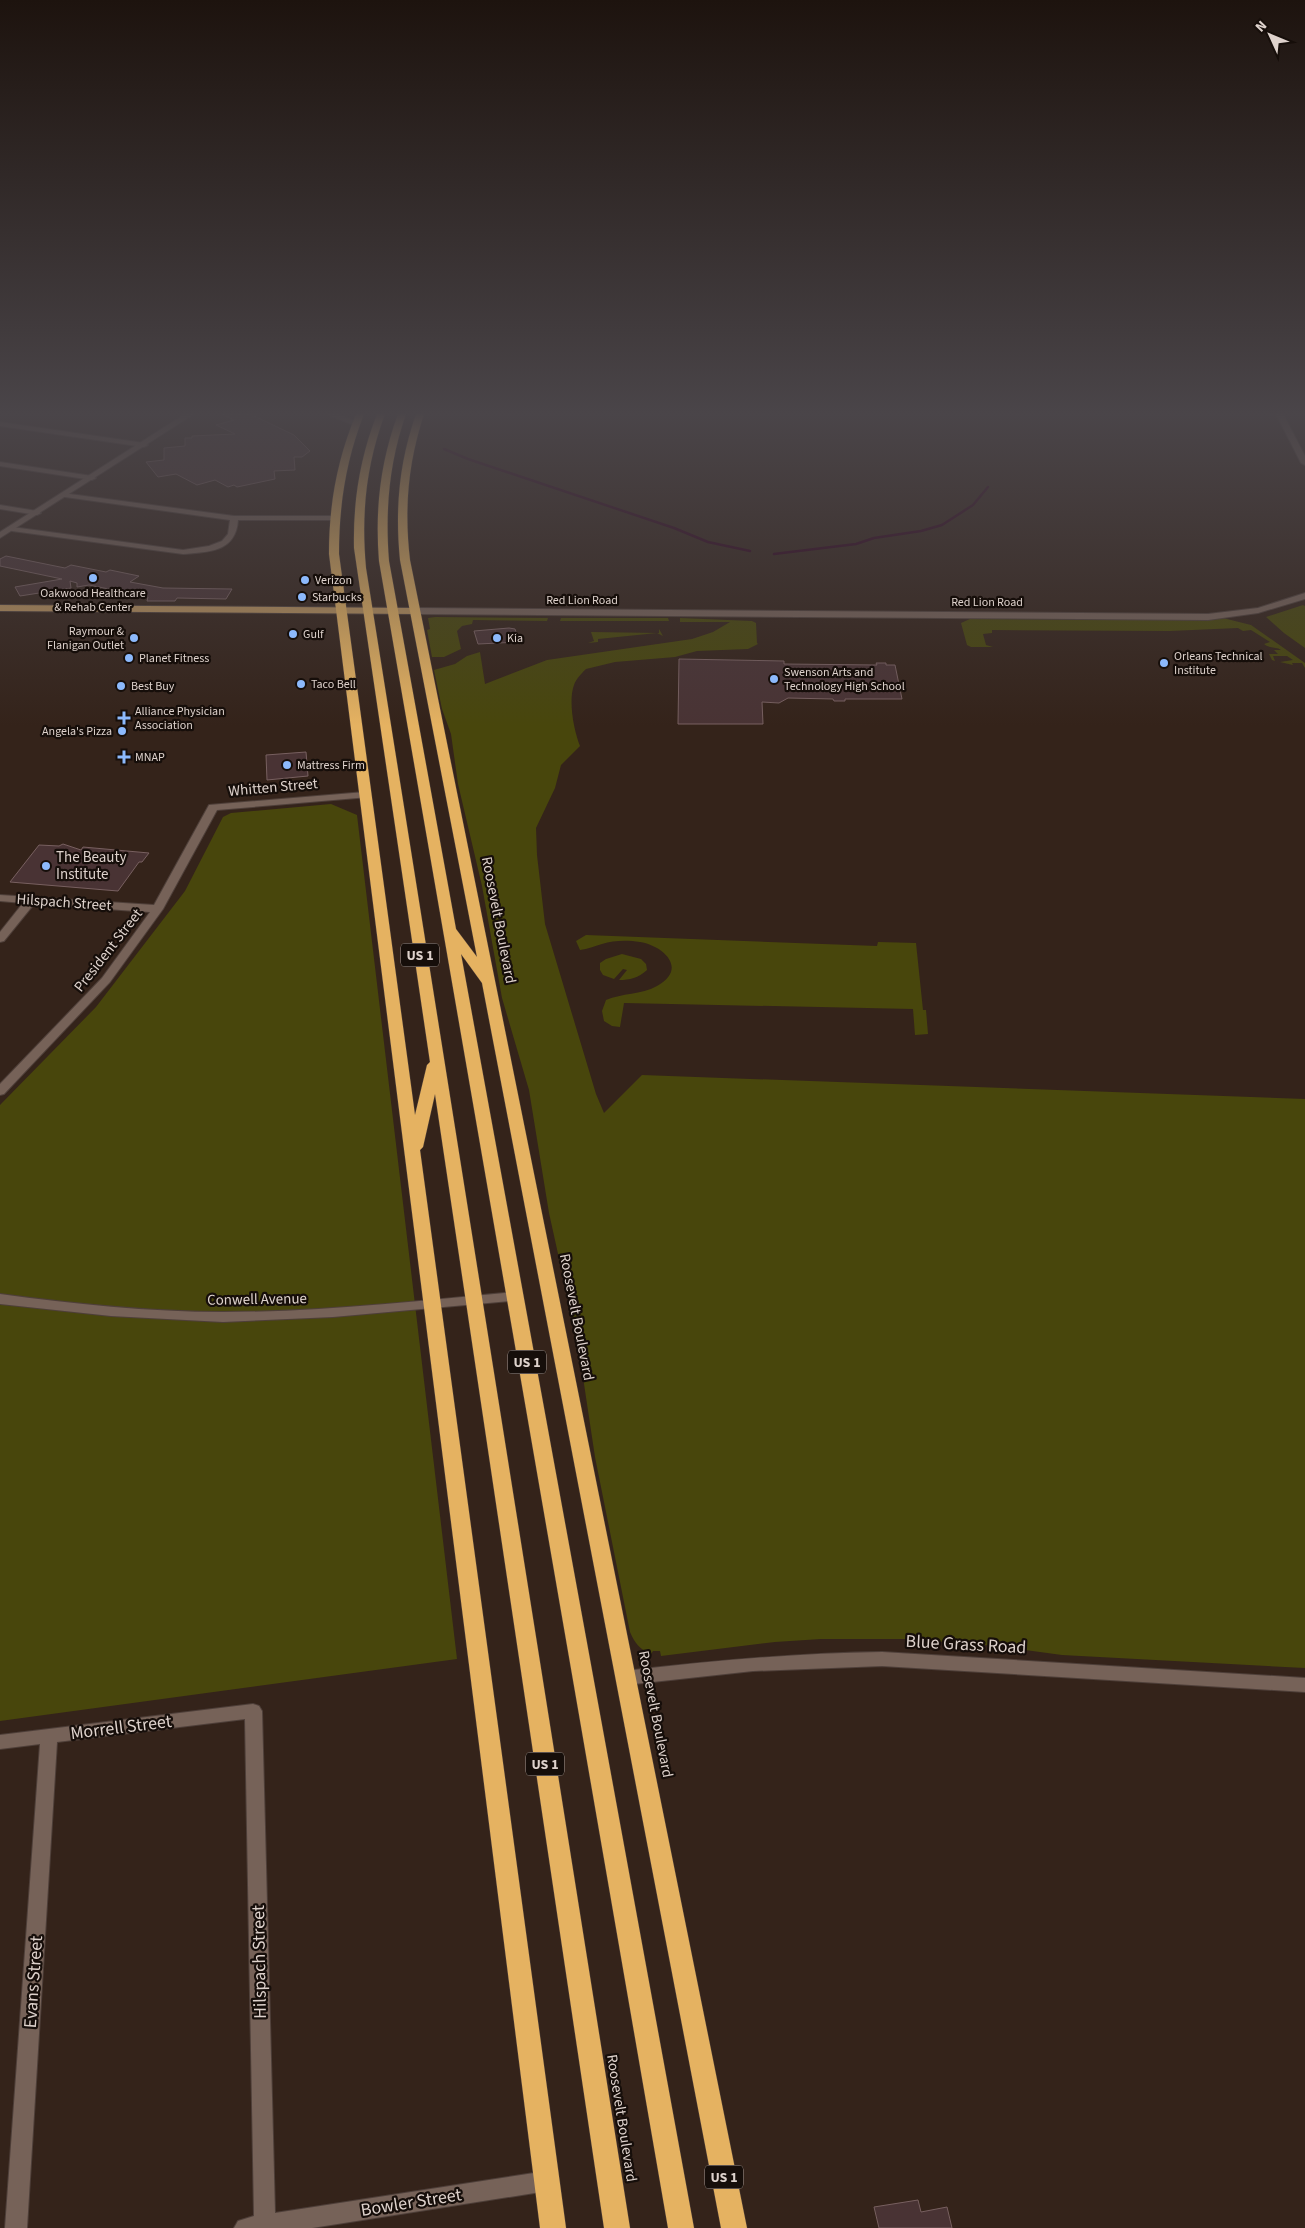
<svg xmlns="http://www.w3.org/2000/svg" width="1305" height="2228" font-family="'Source Sans 3',sans-serif">
  <style>
    .green { fill: #48460c }
    .lines { fill: none; stroke-linecap: round; stroke-linejoin: round }
    .stream { stroke: #2f001d; stroke-width: 2.5 }
    .building { fill: #493334; stroke: #786060 }
    .street-casing { stroke: #4e3f39; stroke-width: 2 }
    .secondary-casing { stroke: #4e3f39; stroke-width: 2 }
    .primary-casing { stroke: #4e3f39; stroke-width: 2 }
    .highway-casing { stroke: #4e3f39; stroke-width: 1 }
    .street { fill: #766258; fill-rule: evenodd }
    .secondary { fill: #766258; fill-rule: evenodd }
    .primary { fill: #b9925d; fill-rule: evenodd }
    .highway { fill: #e5b261; fill-rule: evenodd }
    .poi-dot { fill: #8cb9fc; stroke: #160e0a; stroke-width: 2 }
    .labels { text-anchor: middle; stroke-width: 4.5; stroke-linejoin: round; paint-order: stroke }
    .far-poi-label { font-size: 12px; fill: #ded2cc; stroke: #160e0a; text-anchor: start }
    .far-street-label { font-size: 12px; fill: #ded2cc; stroke: #160e0a }
    .shield { fill: #160e0a; stroke: #a29792; stroke-width: 1 }
    .shield-label { font-size: 14px; font-weight: bold; fill: #ded2cc }
    .street-label { font-size: 15px; fill: #ded2cc; stroke: #160e0a }
    .poi-label { font-size: 15px; fill: #ded2cc; stroke: #160e0a; text-anchor: start }
    .near-street-label { font-size: 18px; fill: #ded2cc; stroke: #160e0a }
  </style>
  <rect width="100%" height="100%" fill="#34231a"/>
  <g class="green">
    <path d="M1303,605L1305,606V648L1284,633L1266,617Z"/>
    <path d="M435,617L548,618L547,621L473,620L472,624L462,626L457,631L461,649L444,657H432L427,630L430,629L428,618Z"/>
    <path d="M561,618H668L669,621H560Z"/>
    <path d="M680,618L752,621L756,623L757,643L758,644L748,649L697,651L675,657L615,662L586,669C582,673 576,679 574,685C568,701 574,731 580,746L561,765L555,788L536,828L537,855L545,924L596,1094L604,1113L642,1075L1305,1099V1668L1062,1655L997,1646L906,1639H821L775,1642L661,1656L660,1651H653L651,1654C639,1649 635,1643 630,1632L595,1457L578,1344L549,1213L529,1090L502,998L482,886L458,784L451,734L442,709L434,670L455,664L467,656L480,652L485,684L547,660L692,639L713,632L730,622H680Z"/>
    <path d="M1223,618L1251,625L1305,663V668L1302,663H1292L1293,665L1280,662L1293,660L1287,656H1273L1275,661L1272,660L1269,654H1278L1274,650H1281C1276,646 1270,649 1264,644L1270,642L1251,630L1243,631L1238,628L1170,631L992,630V633L983,634L986,645L993,647H971L967,645L961,623L970,619L1183,620Z"/>
    <path d="M659,629L663,636L657,633L598,639V642L588,643L594,641L591,632L659,633Z"/>
    <path d="M331,804L357,815L457,1659L0,1721V1105L96,1007L185,891L223,817L231,813Z"/>
    <path d="M586,935L877,946L878,942L916,943L923,1010H926L928,1034L915,1035L913,1009L624,1003L620,1027L612,1026L604,1021L602,1011L606,1000C622,993 641,995 657,986C688,969 664,946 640,942C628,940 614,940 602,944C594,946 588,949 580,950L576,941Z"/>
    <path d="M622,954L641,959L646,964L647,970C638,978 630,980 619,980L627,970L623,969L614,979L603,975L600,970V963L606,959Z"/>
  </g>
  <g class="lines">
    <g class="stream">
      <path d="M444,449L468,459L674,528L708,542L750,551"/>
      <path d="M774,554L856,544L874,538L921,531L942,525L973,505L988,487"/>
    </g>
  </g>
  <g class="building">
    <path d="M221,414H250L294,435L310,451L302,457H294L295,470L274,471L275,479L237,487L234,485L228,487L215,480L197,485L176,474L158,477L146,462L164,460V448L185,446V438H192V436L235,434L216,425L234,420Z"/>
    <path d="M6,556L65,568L71,565L106,572L110,570L139,576L130,582L163,588L232,589L226,599L177,598L175,601H147L148,597L89,585L77,587V583L70,581L71,588L20,596L15,587L62,579L0,566V559Z"/>
    <path d="M509,628L515,629L519,642L478,644L474,631Z"/>
    <path d="M679,659L784,661V664L877,665L876,663H886V665H895L902,699H845V701H834L833,699L788,698L779,703L762,702L763,724H678Z"/>
    <path d="M306,752L308,776L267,780L266,755Z"/>
    <path d="M63,844L81,850L83,847L149,853L142,862H139L118,891L10,882L39,845L59,846Z"/>
    <path d="M918,2200L921,2212L947,2207L952,2228H879L874,2207Z"/>
  </g>
  <g class="lines">
    <defs>
      <g id="street">
        <path d="M327,414H338L360,423L353,425Z"/>
        <path d="M0,422L144,443L148,445L144,447L0,426Z"/>
        <path d="M0,462L92,476L96,478L92,480L0,466Z"/>
        <path d="M62,493L234,516H334L338,518L334,520H238C236,552 209,552 183,554L12,531L8,529L12,527L183,550L209,546L222,541L228,534L230,520L65,497H62Z"/>
        <path d="M0,505L37,511L41,513L37,515L0,509Z"/>
        <path d="M365,792L370,795L369,797L217,810L163,909L110,982L4,1094L0,1095V1084L102,978L150,912L34,904L4,941L0,942V932L23,903L0,901V895L154,905L209,805Z"/>
        <path d="M515,1292L520,1294L522,1297L520,1300L333,1317L223,1322L111,1316L0,1304V1294C74,1304 148,1312 223,1312C321,1312 418,1301 515,1292Z"/>
        <path d="M882,1652L1305,1678V1692L882,1666L753,1671L625,1685L619,1683L617,1678L619,1673L625,1671C711,1661 796,1653 882,1652Z"/>
        <path d="M253,1704L259,1706L262,1711L275,2213L547,2171L554,2174L557,2181L554,2188L547,2191L312,2228H234L238,2221L254,2216L245,1719L57,1742L27,2228H5L40,1744L0,1749V1735Z"/>
      </g>
      <g id="secondary">
        <path d="M185,414H194L0,538V532Z"/>
        <path d="M1276,414H1283L1305,456V465L1301,463Z"/>
        <path d="M1305,593V599L1258,613L1208,620L415,614L411,611L415,608L1208,614L1258,608Z"/>
      </g>
      <path id="primary" d="M0,605L415,608L419,611L415,614L0,611Z"/>
      <g id="highway">
        <path d="M356,414H364C346,460 339,505 339,554L415,1115L427,1065L430,1062L354,548C353,501 360,458 377,414H385C366,465 361,514 366,568L630,2228H604L435,1094L423,1147L420,1150L566,2228H540L329,554C329,505 337,460 356,414Z"/>
        <path d="M398,414H406C389,463 385,510 389,561L456,929L477,957L400,560C395,509 399,463 416,414H424C408,463 404,509 410,560L747,2228H721L482,983L461,954L694,2228H668L379,561C375,510 380,463 398,414Z"/>
      </g>
    </defs>
    <use href="#street" class="street-casing"/>
    <use href="#secondary" class="secondary-casing"/>
    <use href="#primary" class="primary-casing"/>
    <use href="#highway" class="highway-casing"/>
    <use href="#street" class="street"/>
    <use href="#secondary" class="secondary"/>
    <use href="#primary" class="primary"/>
    <use href="#highway" class="highway"/>
  </g>
  <linearGradient id="sky" x2="0" y2="1"><stop stop-color="#1d130e"/><stop offset="0.57" stop-color="#4a4549"/><stop offset="1" stop-color="#4a4549" stop-opacity="0"/></linearGradient>
  <rect width="1305" height="726" fill="url(#sky)"/>
  <g class="poi-dot">
    <circle cx="93" cy="578" r="5"/>
    <circle cx="305" cy="580" r="5"/>
    <circle cx="302" cy="597" r="5"/>
    <circle cx="293" cy="634" r="5"/>
    <circle cx="134" cy="638" r="5"/>
    <circle cx="497" cy="638" r="5"/>
    <circle cx="129" cy="658" r="5"/>
    <circle cx="1164" cy="663" r="5"/>
    <circle cx="774" cy="679" r="5"/>
    <circle cx="301" cy="684" r="5"/>
    <circle cx="121" cy="686" r="5"/>
    <path d="M121.5 710.5h5v5h5v5h-5v5h-5v-5h-5v-5h5z"/>
    <circle cx="122" cy="731" r="5"/>
    <path d="M121.5 749.5h5v5h5v5h-5v5h-5v-5h-5v-5h5z"/>
    <circle cx="287" cy="765" r="5"/>
    <circle cx="46" cy="866" r="5"/>
  </g>
  <g class="labels">
    <g class="far-poi-label">
      <text x="315" y="584">Verizon</text>
      <text x="93" y="597" text-anchor="middle">Oakwood Healthcare<tspan x="93" dy="14">&amp; Rehab Center</tspan></text>
      <text x="312" y="601">Starbucks</text>
      <text x="124" y="635" text-anchor="end">Raymour &amp;<tspan x="124" dy="14">Flanigan Outlet</tspan></text>
      <text x="303" y="638">Gulf</text>
      <text x="507" y="642">Kia</text>
      <text x="1174" y="660">Orleans Technical<tspan x="1174" dy="14">Institute</tspan></text>
      <text x="139" y="662">Planet Fitness</text>
      <text x="784" y="676">Swenson Arts and<tspan x="784" dy="14">Technology High School</tspan></text>
      <text x="311" y="688">Taco Bell</text>
      <text x="131" y="690">Best Buy</text>
      <text x="135" y="715">Alliance Physician<tspan x="135" dy="14">Association</tspan></text>
      <text x="112" y="735" text-anchor="end">Angela's Pizza</text>
      <text x="135" y="761">MNAP</text>
      <text x="297" y="769">Mattress Firm</text>
    </g>
    <g class="far-street-label">
      <text x="582" y="604">Red Lion Road</text>
      <text x="987" y="606">Red Lion Road</text>
    </g>
    <g class="shield">
      <rect x="401" y="943.5" width="38" height="23" rx="4"/>
      <rect x="508" y="1350.5" width="38" height="23" rx="4"/>
      <rect x="526" y="1752.5" width="38" height="23" rx="4"/>
      <rect x="705" y="2165.5" width="38" height="23" rx="4"/>
    </g>
    <g class="shield-label">
      <text x="420" y="960">US 1</text>
      <text x="527" y="1367">US 1</text>
      <text x="545" y="1769">US 1</text>
      <text x="724" y="2182">US 1</text>
    </g>
    <g class="street-label">
      <text transform="translate(273 787) rotate(-5)" y="5">Whitten Street</text>
      <text transform="translate(64 902) rotate(4)" y="5">Hilspach Street</text>
      <text transform="translate(499 920) rotate(79)" y="5">Roosevelt Boulevard</text>
      <text transform="translate(108 950) rotate(-52)" y="5">President Street</text>
      <text transform="translate(257 1299) rotate(-1)" y="5">Conwell Avenue</text>
      <text transform="translate(577 1317) rotate(79)" y="5">Roosevelt Boulevard</text>
      <text transform="translate(656 1714) rotate(79)" y="5">Roosevelt Boulevard</text>
      <text transform="translate(622 2118) rotate(81)" y="5">Roosevelt Boulevard</text>
    </g>
    <g class="poi-label">
      <text x="56" y="862">The Beauty<tspan x="56" dy="17">Institute</tspan></text>
    </g>
    <g class="near-street-label">
      <text transform="translate(966 1644) rotate(3)" y="6">Blue Grass Road</text>
      <text transform="translate(121 1727) rotate(-7)" y="6">Morrell Street</text>
      <text transform="translate(259 1962) rotate(-91)" y="6">Hilspach Street</text>
      <text transform="translate(33 1982) rotate(-86)" y="6">Evans Street</text>
      <text transform="translate(411 2202) rotate(-9)" y="6">Bowler Street</text>
    </g>
  </g>
  <g transform="translate(1270 35) rotate(314)" stroke="#160e0a" stroke-width="4" paint-order="stroke">
  <path d="M0-4L9 19L0 12L-9 19Z" fill="#ded2cc"/>
  <text y="-8" font-size="14" font-weight="bold" text-anchor="middle" fill="#ded2cc">N</text>
  </g>
</svg>
